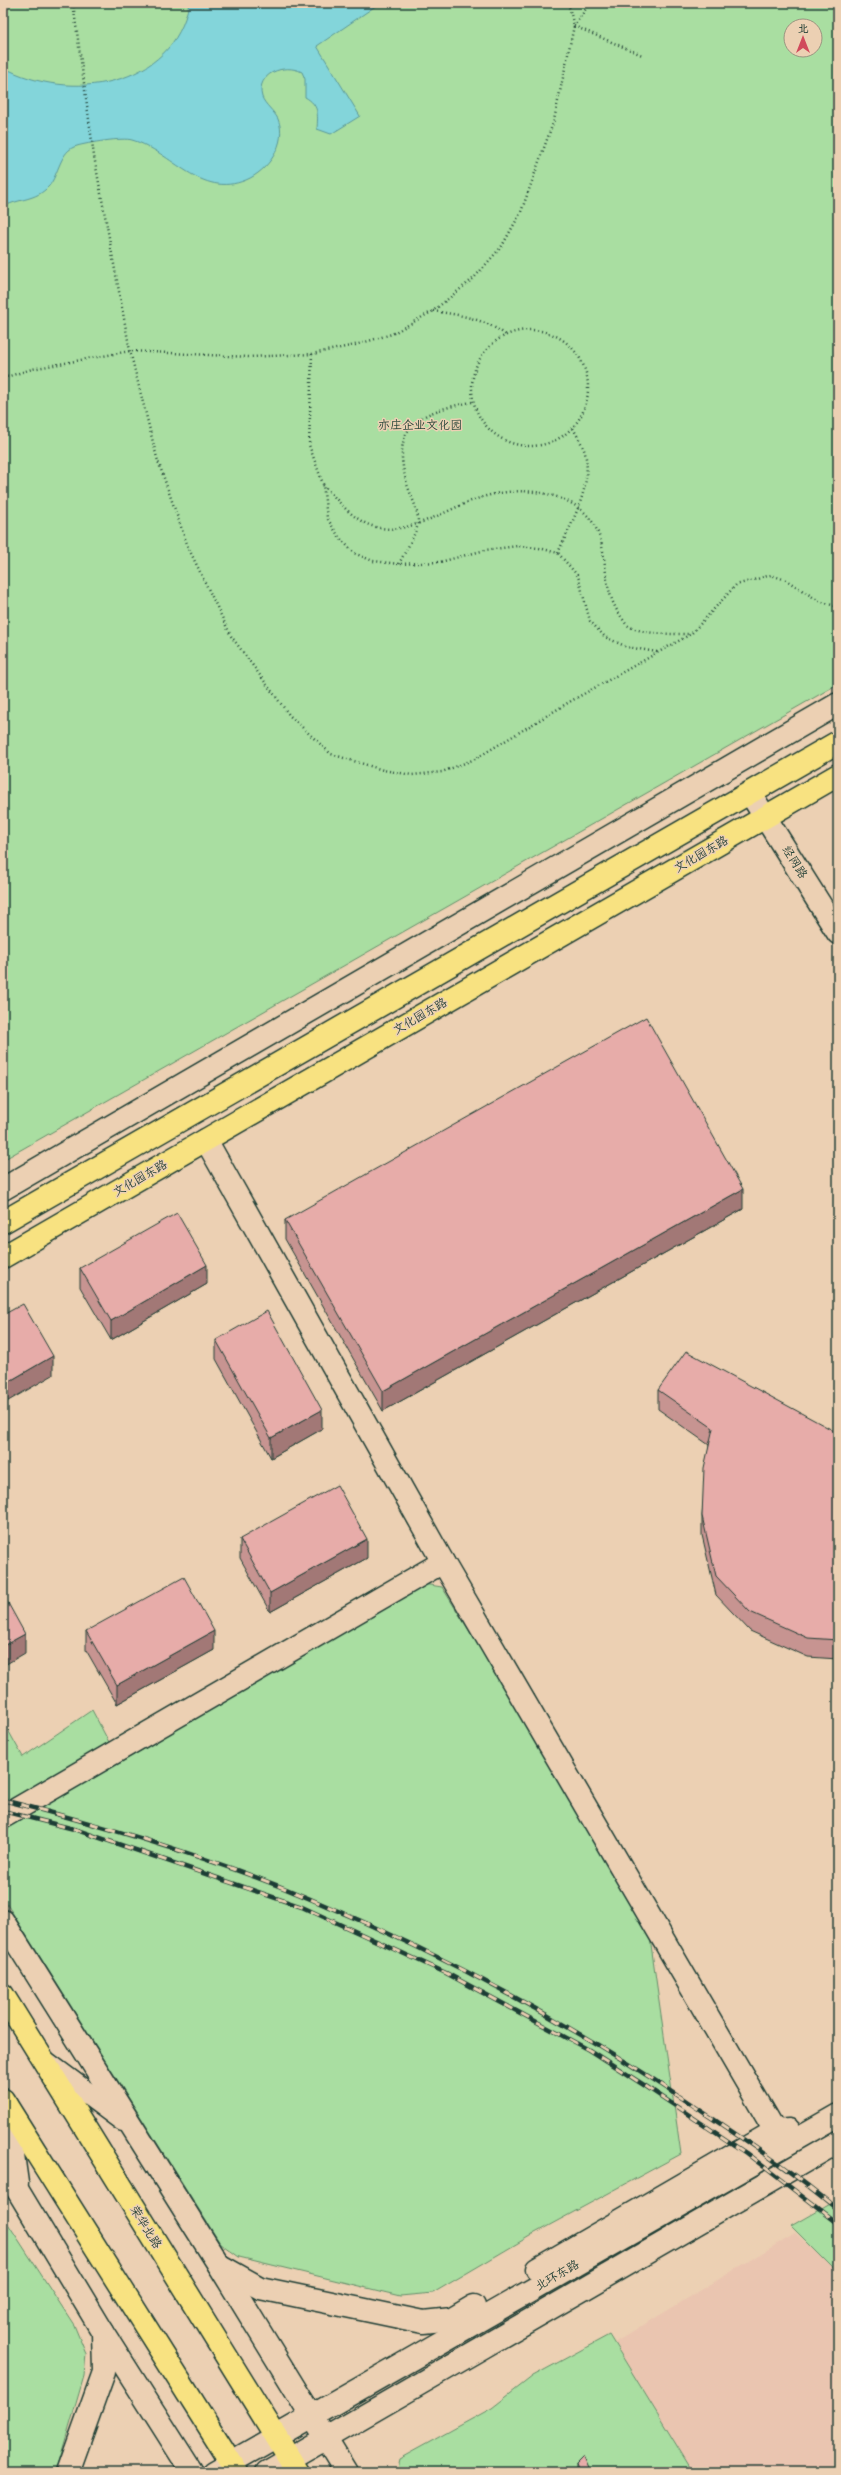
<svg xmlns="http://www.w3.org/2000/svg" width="841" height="2475" font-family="Delius,'LXGW WenKai TC',sans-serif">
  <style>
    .built { fill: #eac5b0 }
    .green { fill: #a9dea1; stroke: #648e6a; fill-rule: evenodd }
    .water { fill: #83d5da; stroke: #5b9898 }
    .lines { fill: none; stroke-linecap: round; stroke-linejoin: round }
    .minor-casing { stroke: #1f3d34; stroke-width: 25 }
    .major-casing { stroke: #1f3d34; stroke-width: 25 }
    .path { stroke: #1f3d34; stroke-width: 2.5; stroke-dasharray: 1 3; stroke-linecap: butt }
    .minor { stroke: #ecd0b3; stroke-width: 22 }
    .major { stroke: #f8e281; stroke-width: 22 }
    .rail-casing { stroke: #1f3d34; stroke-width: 4.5 }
    .rail { stroke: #ecd0b3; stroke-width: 3; stroke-dasharray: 9; stroke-linecap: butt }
    .wall { fill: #c79491; stroke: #1f3d34 }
    .shaded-wall { fill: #a27876; stroke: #1f3d34 }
    .building { fill: #e7aca9; stroke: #1f3d34 }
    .labels { text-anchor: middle; stroke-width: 3; stroke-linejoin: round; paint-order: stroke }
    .park-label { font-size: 12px; fill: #264539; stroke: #ecd0b3 }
    .street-label { font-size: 12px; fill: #1f3d34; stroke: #ecd0b3 }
  </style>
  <rect width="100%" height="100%" fill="#ecd0b3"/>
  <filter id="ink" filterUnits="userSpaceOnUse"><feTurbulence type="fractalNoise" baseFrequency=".025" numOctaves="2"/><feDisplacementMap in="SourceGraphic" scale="8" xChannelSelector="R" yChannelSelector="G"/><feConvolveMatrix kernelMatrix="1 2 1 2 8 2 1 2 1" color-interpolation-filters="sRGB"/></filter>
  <g filter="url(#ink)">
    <path class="built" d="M795,2233L838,2271V2472H693L614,2343Z"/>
    <g class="green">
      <path d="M3,3H838V684L3,1160ZM791,26H815V50H791Z"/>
      <path d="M423,1584L442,1587L647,1917L681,2154L535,2233L433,2293L400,2296L239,2257L220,2243L3,1898V1721L23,1757L92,1710L120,1763Z"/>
      <path d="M838,2199V2273L791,2226Z"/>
      <path d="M3,2216L74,2325L86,2354L84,2376L56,2472H3Z"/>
      <path d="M609,2335L693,2472H396L399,2459L492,2408L533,2376Z"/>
    </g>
    <path class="water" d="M189,3H380L317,46L360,116L331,134L317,129C318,114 319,105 305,97V79L302,72C285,63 255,73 262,97C265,105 274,111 278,119C288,143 268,171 246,180C200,199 173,152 132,140C123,137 87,143 77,146C60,150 59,174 49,186C36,201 19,198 3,207V67C68,103 174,88 189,3Z"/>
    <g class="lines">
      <defs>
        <g id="minor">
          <path d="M750,793L838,933"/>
          <path d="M206,1140L443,1562L775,2131"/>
          <path d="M3,1189L838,704"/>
          <path d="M3,1817L443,1562"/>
          <path d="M3,1921L219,2265L346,2472"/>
          <path d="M45,2062L123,2120"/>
          <path d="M6,2105L17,2183"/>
          <path d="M3,2166L103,2332L104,2372L68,2472"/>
          <path d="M219,2265L260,2288L423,2322L452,2319L474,2306"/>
          <path d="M537,2269L775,2131L789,2130"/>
          <path d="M103,2332L192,2472"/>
          <path d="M214,2472L838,2115"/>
          <path d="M267,2472L838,2142"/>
        </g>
        <g id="major">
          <path d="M3,1222L838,742"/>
          <path d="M3,1257L838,775"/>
          <path d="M3,1995L298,2472"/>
          <path d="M3,2100L237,2472"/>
        </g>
      </defs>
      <use href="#minor" class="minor-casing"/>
      <use href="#major" class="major-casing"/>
      <g class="path">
        <path d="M73,3L94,156L130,351L157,458L188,547L231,636L290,716L331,754L383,770L412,775L442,772L475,759L571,701L691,634L736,585L771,575L786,580L819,601L838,607"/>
        <path d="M590,3L574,26L642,55"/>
        <path d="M433,311C460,315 483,318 506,335"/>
        <circle cx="530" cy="388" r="58"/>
        <path d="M312,354L309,445L323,484L327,518L339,537L354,553L373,561L399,564L440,562L485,550L518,546L539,548L558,553L578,576L590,621L605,637L627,647L657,652"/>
        <path d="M3,378L32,369L130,351L249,357L312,354L355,345L392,334L433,311L474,278L502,246L521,212L554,120L574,26L568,3"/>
        <path d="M323,485C336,498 346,512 363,522C400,542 440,512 474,500C500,490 531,488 557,497C623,520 592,576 620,615C622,618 625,623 627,625C642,635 672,634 689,634"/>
        <path d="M558,553C571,523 593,487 585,453C583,445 577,436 573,428"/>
        <path d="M399,564C403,555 418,531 418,522C418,508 411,497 407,484C389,423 421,412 472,402"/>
      </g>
      <use href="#minor" class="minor"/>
      <use href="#major" class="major"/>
      <defs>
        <g id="rail">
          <path d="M3,1800C105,1826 211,1857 308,1898C440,1953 566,2021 685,2100C737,2135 790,2169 838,2210"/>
          <path d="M3,1811L74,1829L302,1907L446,1973L589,2050L647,2087L746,2153L838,2224"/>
        </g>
      </defs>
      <use href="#rail" class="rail-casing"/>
      <use href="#rail" class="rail"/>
    </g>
    <g class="wall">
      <path d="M743,1209L383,1411L285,1239V1220Z"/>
      <path d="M80,1268L207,1284L111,1340L80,1287Z"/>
      <path d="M216,1340L322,1429L271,1458L216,1359Z"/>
      <path d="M658,1390L838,1433V1659L808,1657L750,1631L716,1595L702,1535V1516L709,1445L658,1409Z"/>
      <path d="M240,1539L367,1558L270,1612L240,1558Z"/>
      <path d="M86,1631L214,1650L117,1704L86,1650Z"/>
      <path d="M576,2463L590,2472H576Z"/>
    </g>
    <g class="shaded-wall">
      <path d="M743,1189V1209L383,1411V1391Z"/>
      <path d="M207,1265V1284L111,1340V1321Z"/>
      <path d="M53,1356V1375L3,1404V1385Z"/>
      <path d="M322,1410V1429L271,1458V1438Z"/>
      <path d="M367,1539V1558L270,1612V1593Z"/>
      <path d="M214,1631V1650L117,1704V1685Z"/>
      <path d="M25,1634V1653L3,1666V1646Z"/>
    </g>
    <g class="building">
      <path d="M646,1017L743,1189L383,1391L285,1220Z"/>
      <path d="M177,1213L207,1265L111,1321L80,1268Z"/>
      <path d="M23,1304L53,1356L3,1385V1315Z"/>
      <path d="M267,1311L322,1410L271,1438L216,1340Z"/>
      <path d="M686,1351L838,1433V1640L808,1638L750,1612L716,1576L702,1516L704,1468L713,1428L658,1390Z"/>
      <path d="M337,1485L367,1539L270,1593L240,1539Z"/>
      <path d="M184,1577L214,1631L117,1685L86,1631Z"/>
      <path d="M3,1594L25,1634L3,1646Z"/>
      <path d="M583,2456L590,2472H579L576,2463Z"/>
    </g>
  </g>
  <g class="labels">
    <g class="park-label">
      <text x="420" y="429">亦庄企业文化园</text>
    </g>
    <g class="street-label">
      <text transform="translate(701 854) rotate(-30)" y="4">文化园东路</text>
      <text transform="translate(795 862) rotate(58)" y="4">经网路</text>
      <text transform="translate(420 1016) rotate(-30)" y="4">文化园东路</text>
      <text transform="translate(140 1178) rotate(-30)" y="4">文化园东路</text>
      <text transform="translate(146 2227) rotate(58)" y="4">荣华北路</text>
      <text transform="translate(557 2275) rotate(-30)" y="4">北环东路</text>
    </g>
  </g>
  <rect width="841" height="2475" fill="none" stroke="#ecd0b3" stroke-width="16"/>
  <rect x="8" y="8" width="825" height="2459" fill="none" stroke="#1f3d34" stroke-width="1.5" filter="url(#ink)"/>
  <g transform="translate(803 38)"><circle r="19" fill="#ecd0b3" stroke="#9a9580"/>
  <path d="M0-3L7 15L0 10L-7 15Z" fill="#d1495b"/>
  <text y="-6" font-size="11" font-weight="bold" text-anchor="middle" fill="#1f3d34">北</text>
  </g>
</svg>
